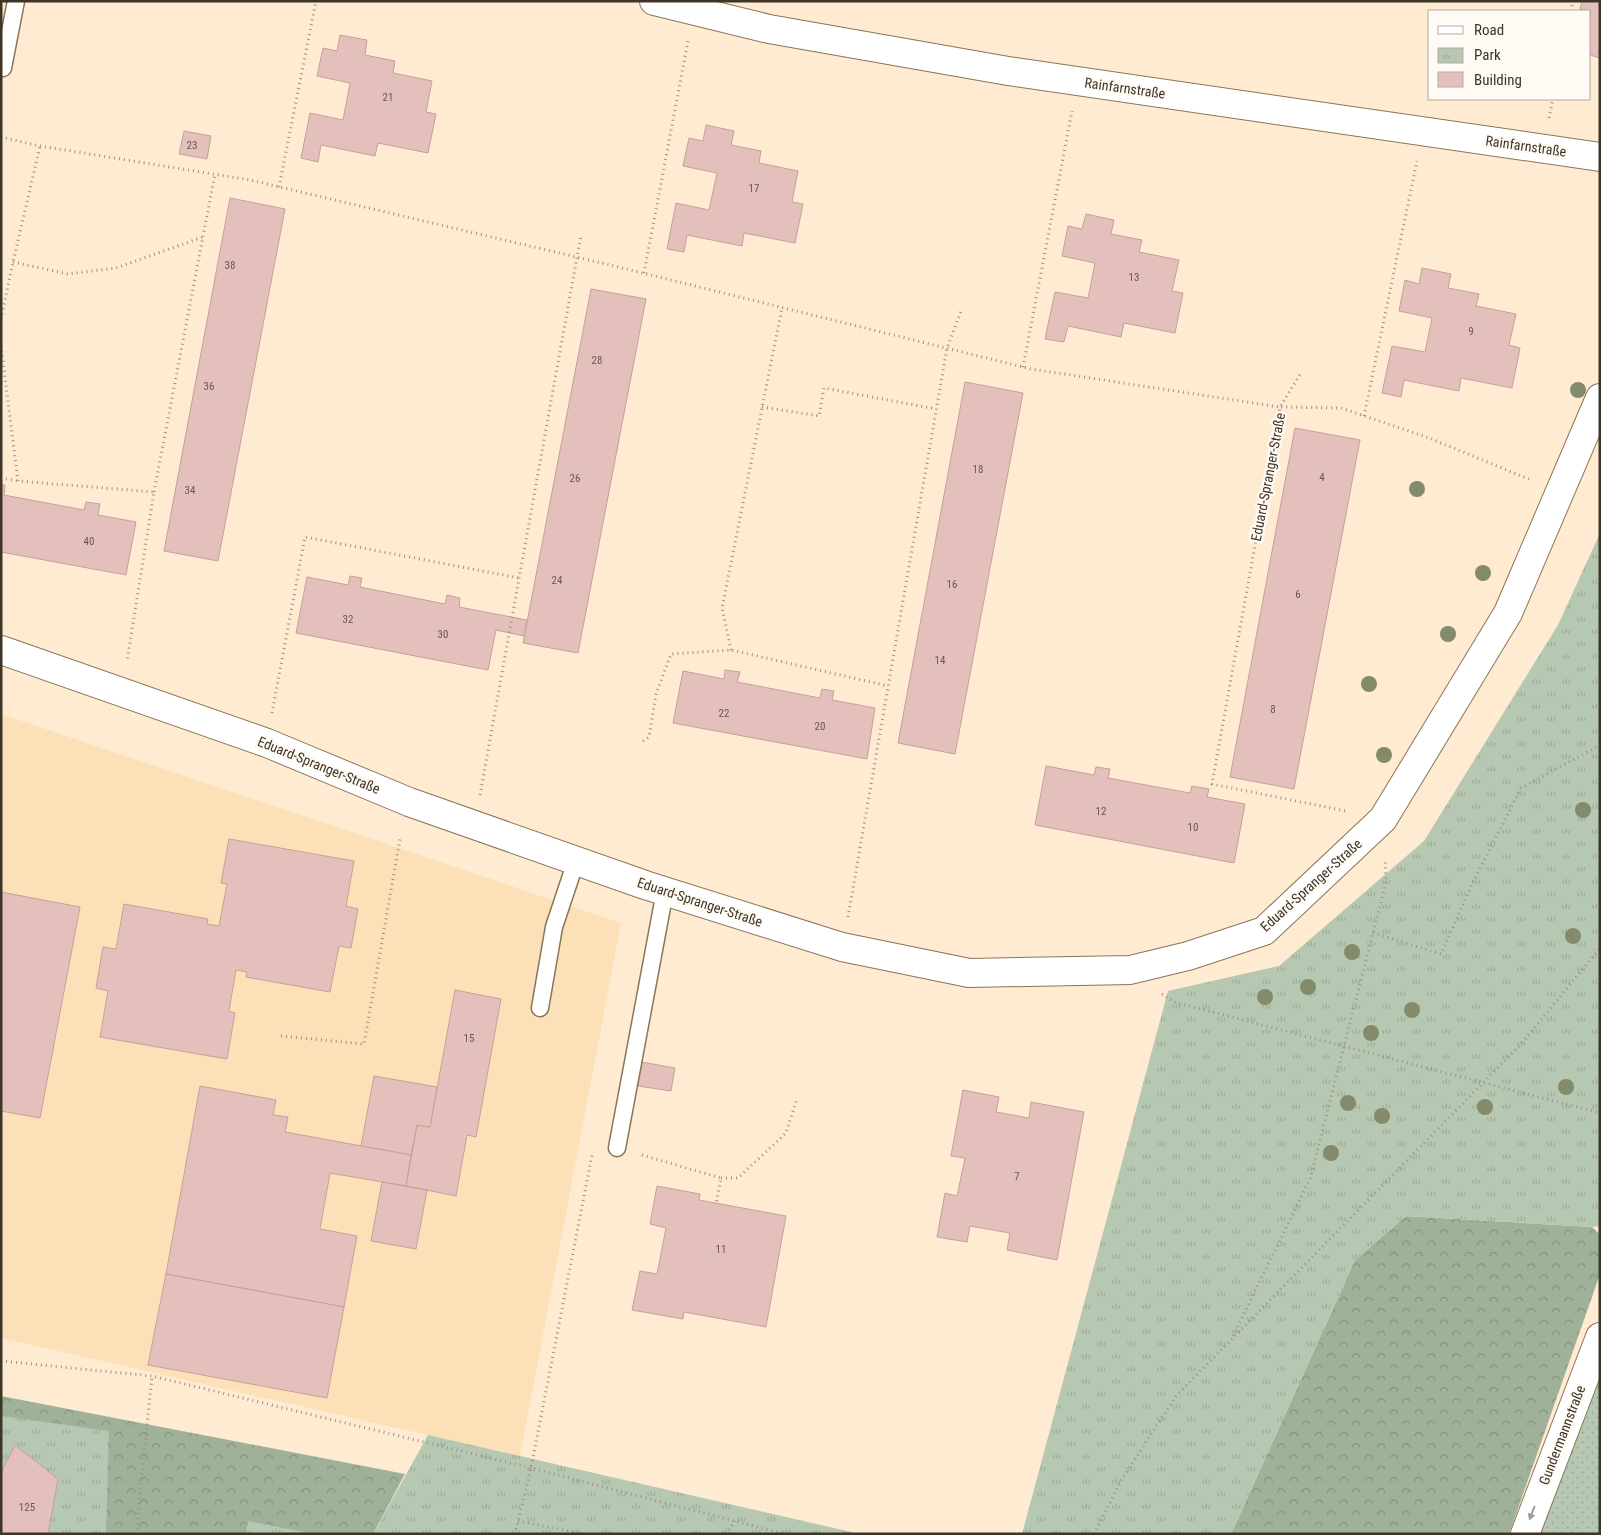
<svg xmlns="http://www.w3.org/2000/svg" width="1601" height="1535" font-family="'Roboto Condensed',sans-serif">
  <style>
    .built { fill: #fbe0b8 }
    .grass { fill: url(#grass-dots) }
    .forest { fill: url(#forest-crowns) }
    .park { fill: url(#park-tufts) }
    .building { fill: #e3c0bb; stroke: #c89f9a }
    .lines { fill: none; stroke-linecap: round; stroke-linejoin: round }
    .lane-casing { stroke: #8a7557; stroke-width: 19 }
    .street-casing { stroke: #8a7557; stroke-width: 30 }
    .path { stroke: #9f917e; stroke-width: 3; stroke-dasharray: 1 4; stroke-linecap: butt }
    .lane { stroke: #fff; stroke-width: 16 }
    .street { stroke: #fff; stroke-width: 28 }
    .tree { fill: #838b6a }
    .oneway { fill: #9e9a94 }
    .labels { text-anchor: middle; stroke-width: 5; stroke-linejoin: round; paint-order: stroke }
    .number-label { font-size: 11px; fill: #67584e }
    .street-label { font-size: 14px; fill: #3e3529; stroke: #fffaf4 }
  </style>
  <defs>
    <pattern id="grass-dots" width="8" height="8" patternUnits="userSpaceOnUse" patternTransform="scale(1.25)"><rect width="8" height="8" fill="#b7c8b2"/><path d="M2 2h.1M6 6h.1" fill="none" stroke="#9eac99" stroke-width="1.8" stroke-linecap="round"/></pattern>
    <pattern id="forest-crowns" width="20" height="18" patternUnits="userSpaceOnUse" patternTransform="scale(1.25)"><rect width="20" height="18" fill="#9fb299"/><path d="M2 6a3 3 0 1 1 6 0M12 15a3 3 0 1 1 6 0" fill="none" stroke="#83927d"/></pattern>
    <pattern id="park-tufts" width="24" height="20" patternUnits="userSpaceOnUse" patternTransform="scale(1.25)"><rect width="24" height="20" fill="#b7c8b2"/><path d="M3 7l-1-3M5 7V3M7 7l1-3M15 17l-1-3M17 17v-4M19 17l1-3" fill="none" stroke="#9eac99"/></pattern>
  </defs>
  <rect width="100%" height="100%" fill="#feebd1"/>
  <path class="built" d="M1,714L621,923L520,1456L1,1338Z"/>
  <path class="grass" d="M1600,1335V1534H1530Z"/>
  <g class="forest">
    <path d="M1406,1216L1592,1227L1600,1235V1274L1509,1534H1231L1355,1260Z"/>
    <path d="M1,1396L405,1474L373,1534H1Z"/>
  </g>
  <g class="park">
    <path d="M1600,533V1226L1592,1227L1406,1216L1355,1260L1231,1534H1022L1168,991L1279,966L1424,841L1558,625Z"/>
    <path d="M1,1416L109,1431L106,1534H1Z"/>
    <path d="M428,1435L860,1534H373Z"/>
    <path d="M248,1521L314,1534H246Z"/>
  </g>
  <g class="building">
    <path d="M1582,1H1600V58L1590,55V11L1580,9Z"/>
    <path d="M340,35L367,40L365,55L395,61L393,73L432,81L426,112L436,114L428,153L378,143L375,156L321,145L318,162L301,158L310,113L343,120L350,83L317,76L323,48L337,51Z"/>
    <path d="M706,125L734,131L731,145L761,151L759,163L798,171L792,202L803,204L795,243L744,233L742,246L687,235L684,252L667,249L676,203L709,210L717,173L683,166L689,138L703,141Z"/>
    <path d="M184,131L211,136L207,159L179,154Z"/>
    <path d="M230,198L285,209L218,561L164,551Z"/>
    <path d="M1086,214L1114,220L1111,234L1142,240L1139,252L1179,260L1172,291L1183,293L1175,333L1124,323L1121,337L1068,326L1064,342L1045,339L1055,292L1088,298L1095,263L1062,256L1068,226L1082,229Z"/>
    <path d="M1422,268L1451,274L1448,288L1479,294L1476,306L1516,314L1509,345L1520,348L1512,388L1461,378L1459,391L1404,380L1401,397L1382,393L1392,346L1425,352L1432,318L1399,311L1405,280L1419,284Z"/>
    <path d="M591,289L646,299L578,653L523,643Z"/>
    <path d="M965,382L1023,393L955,754L898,743Z"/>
    <path d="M1295,428L1360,440L1294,789L1230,777Z"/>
    <path d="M1,485H5L4,495L84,510L86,502L100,504L98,515L136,522L126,575L1,552Z"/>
    <path d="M350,576L362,578L360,587L445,604L447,595L460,598L459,607L527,620L524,636L496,630L488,670L296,633L307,577L348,585Z"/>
    <path d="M725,670L740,672L737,682L820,698L822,689L834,691L832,700L875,708L867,759L673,723L683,671L724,679Z"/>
    <path d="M1046,766L1094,775L1096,767L1110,769L1108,778L1190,793L1192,786L1209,789L1207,797L1245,804L1234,863L1035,825Z"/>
    <path d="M229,839L354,861L346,906L358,909L351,948L339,946L330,992L246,977L247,972L236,970L229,1011L235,1013L227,1059L100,1037L108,991L96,988L103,947L116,949L124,904L208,919L207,924L219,926L227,884L221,883Z"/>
    <path d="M1,892L80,907L40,1118L1,1111Z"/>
    <path d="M455,990L501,999L476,1137L467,1135L456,1196L406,1186L417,1125L430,1127Z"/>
    <path d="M642,1062L675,1068L671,1091L638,1086Z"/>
    <path d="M374,1076L437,1087L430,1127L417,1125L411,1155L361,1146Z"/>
    <path d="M200,1086L276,1100L273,1115L288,1117L285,1132L411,1155L406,1186L330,1173L320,1229L357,1236L344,1307L166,1274Z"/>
    <path d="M963,1090L999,1097L996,1112L1029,1118L1031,1102L1084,1112L1057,1260L1007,1250L1010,1233L970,1226L967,1242L937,1237L945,1193L957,1196L965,1158L951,1156Z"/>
    <path d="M382,1182L427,1190L416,1249L371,1241Z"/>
    <path d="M657,1186L700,1194L699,1200L786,1216L766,1327L684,1312L683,1319L632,1310L640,1271L657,1274L666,1228L650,1224Z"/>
    <path d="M166,1274L344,1307L327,1398L148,1365Z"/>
    <path d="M15,1445L58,1479L48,1534H1V1473Z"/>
  </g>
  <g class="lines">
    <defs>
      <g id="lane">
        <path d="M3,68L16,1"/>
        <path d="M540,1008L554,927L576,861"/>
        <path d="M617,1148L665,891"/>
      </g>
      <g id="street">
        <path d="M654,1L769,29L1008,71L1600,157"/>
        <path d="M1,650L267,743L409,802L645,885L842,947L969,973L1130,970L1188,956L1264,931L1383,819L1508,613L1600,398"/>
        <path d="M1525,1534L1600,1337"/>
      </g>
    </defs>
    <use href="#lane" class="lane-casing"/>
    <use href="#street" class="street-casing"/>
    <g class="path">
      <path d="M1571,11L1573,1"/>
      <path d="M1549,118L1553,99"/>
      <path d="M1,137L40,146L250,180L606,264L1031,369L1280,407L1301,373"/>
      <path d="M279,187L316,1"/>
      <path d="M13,262L68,274L116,268L203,237"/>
      <path d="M644,273L688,41"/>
      <path d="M1,319L13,262L40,146"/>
      <path d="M1,346L18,481L154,492L127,661"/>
      <path d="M1023,367L1072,111"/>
      <path d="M762,407L819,416L824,388L936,409"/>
      <path d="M1364,416L1417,161"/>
      <path d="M1,478L18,481"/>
      <path d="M154,492L215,174"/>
      <path d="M731,650L722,608L782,308"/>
      <path d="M272,713L305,537L519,578"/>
      <path d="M643,741L649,737L656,694L671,654L731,650L888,686"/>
      <path d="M480,795L581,235"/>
      <path d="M1345,811L1212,784L1280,407L1341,408L1429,438L1531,480"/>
      <path d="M848,917L947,348L961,311"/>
      <path d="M1373,933L1441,954L1472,884L1521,788L1600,745"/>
      <path d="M1162,994L1174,1002L1600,1113"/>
      <path d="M281,1036L364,1044L400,839"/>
      <path d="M642,1155L721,1178L716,1204"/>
      <path d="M721,1178H738L786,1133L797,1099"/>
      <path d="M1233,1336L1310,1179L1386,882L1385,859"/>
      <path d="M1,1361L152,1376L531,1468L784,1534"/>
      <path d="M518,1521L583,1534"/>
      <path d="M136,1534L152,1376"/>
      <path d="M515,1534L531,1468L592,1155"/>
      <path d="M726,1534L735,1521"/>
      <path d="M1094,1534L1122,1479L1176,1396L1521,1044L1600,948"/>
    </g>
    <use href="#lane" class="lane"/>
    <use href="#street" class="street"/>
  </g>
  <g class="tree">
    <circle cx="1578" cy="390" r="8"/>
    <circle cx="1417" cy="489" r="8"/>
    <circle cx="1483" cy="573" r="8"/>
    <circle cx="1448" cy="634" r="8"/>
    <circle cx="1369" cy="684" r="8"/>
    <circle cx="1384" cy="755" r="8"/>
    <circle cx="1583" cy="810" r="8"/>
    <circle cx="1573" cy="936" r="8"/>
    <circle cx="1352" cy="952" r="8"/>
    <circle cx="1308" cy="987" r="8"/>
    <circle cx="1265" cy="997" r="8"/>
    <circle cx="1412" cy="1010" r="8"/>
    <circle cx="1371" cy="1033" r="8"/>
    <circle cx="1566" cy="1087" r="8"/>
    <circle cx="1348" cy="1103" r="8"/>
    <circle cx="1485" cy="1107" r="8"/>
    <circle cx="1382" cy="1116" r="8"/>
    <circle cx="1331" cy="1153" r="8"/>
  </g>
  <defs><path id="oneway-solid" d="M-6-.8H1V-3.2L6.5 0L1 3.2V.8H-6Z" transform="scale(1.25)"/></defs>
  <use class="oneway" href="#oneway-solid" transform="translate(1532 1513) rotate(111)"/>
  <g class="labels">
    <g class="number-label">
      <text x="388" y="101">21</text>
      <text x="192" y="149">23</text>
      <text x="754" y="192">17</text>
      <text x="230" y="269">38</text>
      <text x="1134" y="281">13</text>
      <text x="1471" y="335">9</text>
      <text x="597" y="364">28</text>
      <text x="209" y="390">36</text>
      <text x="978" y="473">18</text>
      <text x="1322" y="481">4</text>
      <text x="575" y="482">26</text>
      <text x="190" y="494">34</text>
      <text x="89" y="545">40</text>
      <text x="557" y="584">24</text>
      <text x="952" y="588">16</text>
      <text x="1298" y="598">6</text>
      <text x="348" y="623">32</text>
      <text x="443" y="638">30</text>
      <text x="940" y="664">14</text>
      <text x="1273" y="713">8</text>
      <text x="724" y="717">22</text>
      <text x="820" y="730">20</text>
      <text x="1101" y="815">12</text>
      <text x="1193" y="831">10</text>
      <text x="469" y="1042">15</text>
      <text x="1017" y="1180">7</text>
      <text x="721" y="1253">11</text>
      <text x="27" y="1511">125</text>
    </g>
    <g class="street-label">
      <text transform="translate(1125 88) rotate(8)" y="5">Rainfarnstraße</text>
      <text transform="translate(1526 146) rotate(8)" y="5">Rainfarnstraße</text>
      <text transform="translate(1268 477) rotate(-79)" y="5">Eduard-Spranger-Straße</text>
      <text transform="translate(319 765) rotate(22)" y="5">Eduard-Spranger-Straße</text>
      <text transform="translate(1311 885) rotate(-42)" y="5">Eduard-Spranger-Straße</text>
      <text transform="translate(700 902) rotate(18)" y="5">Eduard-Spranger-Straße</text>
      <text transform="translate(1562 1435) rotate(-69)" y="5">Gundermannstraße</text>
    </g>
  </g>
  <rect width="1601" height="1535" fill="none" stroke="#3e3529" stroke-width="5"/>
  <rect x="1428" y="10" width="162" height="90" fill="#fffaf4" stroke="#b2aba3"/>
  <rect x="1438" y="26" width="25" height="8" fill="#ffffff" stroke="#b2aba3"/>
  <text x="1474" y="35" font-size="15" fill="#3e3529">Road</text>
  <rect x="1438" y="48" width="25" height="15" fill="url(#park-tufts)" stroke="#b2aba3"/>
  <text x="1474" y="60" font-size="15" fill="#3e3529">Park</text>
  <rect x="1438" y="72" width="25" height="15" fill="#e3c0bb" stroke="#b2aba3"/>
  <text x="1474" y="85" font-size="15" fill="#3e3529">Building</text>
</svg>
